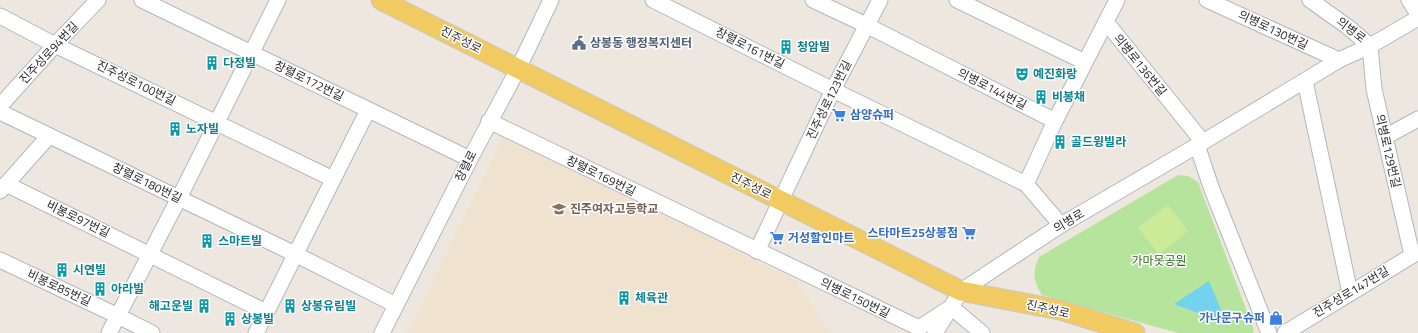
<svg xmlns="http://www.w3.org/2000/svg" width="1418" height="333" font-family="'Titillium Web','Noto Sans KR',sans-serif">
  <style>
    .education { fill: #efe3cf }
    .green { fill: #b7e49c }
    .pitch { fill: #cbeb98 }
    .water { fill: #73d3ef }
    .lines { fill: none; stroke-linecap: round; stroke-linejoin: round }
    .minor-casing { stroke: #b3b6c0; stroke-width: 17 }
    .major-casing { stroke: #c8c8c8; stroke-width: 21 }
    .minor { stroke: #fff; stroke-width: 15 }
    .major { stroke: #f1ca61; stroke-width: 19 }
    .labels { text-anchor: middle; stroke-width: 3; stroke-linejoin: round; paint-order: stroke }
    .street-label { font-size: 12px; fill: #2d2d2d; stroke: #fff }
    .service-label { font-size: 12px; font-weight: bold; fill: #4e5e75; stroke: #fff; text-anchor: start }
    .culture-label { font-size: 12px; font-weight: bold; fill: #0d838f; stroke: #fff; text-anchor: start }
    .shop-label { font-size: 12px; font-weight: bold; fill: #366cbe; stroke: #fff; text-anchor: start }
    .education-label { font-size: 12px; font-weight: bold; fill: #785e54; stroke: #fff; text-anchor: start }
    .park-label { font-size: 12px; fill: #2f6b1b; stroke: #fff }
  </style>
  <rect width="100%" height="100%" fill="#eee7df"/>
  <path class="education" d="M504,136L797,281L830,333H407Z"/>
  <path class="green" d="M1178,175L1188,176L1198,182L1254,330L1253,333H1178L1042,295C1033,281 1032,271 1039,257Z"/>
  <path class="pitch" d="M1168,205L1188,231L1159,254L1138,228Z"/>
  <path class="water" d="M1209,281L1227,324L1174,304Z"/>
  <g class="lines">
    <defs>
      <g id="minor">
        <path d="M142,0L470,159"/>
        <path d="M653,0L833,90L1026,184L1061,225"/>
        <path d="M813,0L866,25L1055,121"/>
        <path d="M957,0L1085,62"/>
        <path d="M1207,0L1339,60"/>
        <path d="M1409,0L1418,14"/>
        <path d="M0,16L55,45L333,179"/>
        <path d="M1106,22L1203,142"/>
        <path d="M1305,81L1350,293"/>
        <path d="M0,106L55,45L98,0"/>
        <path d="M0,112L295,254L396,305"/>
        <path d="M489,121L919,328L951,307L982,333"/>
        <path d="M1385,137L1418,119"/>
        <path d="M1197,145L1211,187L1269,333"/>
        <path d="M6,184L266,312"/>
        <path d="M1026,184L1055,121L1117,0"/>
        <path d="M0,191L49,136"/>
        <path d="M757,251L833,90L880,0"/>
        <path d="M1412,255L1374,89L1370,46L1418,18"/>
        <path d="M0,260L118,316L152,333"/>
        <path d="M109,333L179,198L278,0"/>
        <path d="M256,333L368,110"/>
        <path d="M382,333L470,159L518,69L551,0"/>
        <path d="M935,333L961,291L1061,225L1203,142L1339,60L1370,46L1348,27L1310,0"/>
        <path d="M1285,333L1418,252"/>
      </g>
      <path id="major" d="M381,0L961,291L1060,310L1135,333"/>
    </defs>
    <use href="#minor" class="minor-casing"/>
    <use href="#major" class="major-casing"/>
    <use href="#minor" class="minor"/>
    <use href="#major" class="major"/>
  </g>
  <defs>
    <symbol id="civic-bare" viewBox="-9 -9 18 18"><path d="M-.6-6.5H3V-4.5H.6V-3L4-1V1h2V6H-6V1h2V-1L-.6-3ZM-1.2 2.5V6h2.4V2.5Z" fill="#5c6f8a" stroke="#fff" stroke-width="2.5" paint-order="stroke"/></symbol>
    <symbol id="building-bare" viewBox="-9 -9 18 18"><path d="M-4-6H4V6H1V3H-1V6H-4ZM-2.5-4.3h1.7v1.8h-1.7ZM.8-4.3h1.7v1.8H.8ZM-2.5-1h1.7V.8h-1.7ZM.8-1h1.7V.8H.8Z" fill="#0f9aa8" stroke="#fff" stroke-width="2.5" paint-order="stroke"/></symbol>
    <symbol id="theatre-bare" viewBox="-9 -9 18 18"><path d="M-5-5.5Q0-4 5-5.5V0Q5 5 0 6Q-5 5-5 0ZM-3.3-2.5H-1v1.5H-3.3ZM1-2.5H3.3v1.5H1ZM-2.8 1Q0 5.5 2.8 1Z" fill="#0f9aa8" stroke="#fff" stroke-width="2.5" paint-order="stroke"/></symbol>
    <symbol id="supermarket-bare" viewBox="-9 -9 18 18"><path d="M-6-5.5h2.5l.6 2H6L4.5 2H-2.5L-4.4-4H-6ZM-1.5 3.2a1.3 1.3 0 1 0 .1 0ZM3 3.2a1.3 1.3 0 1 0 .1 0Z" fill="#3f7fe0" stroke="#fff" stroke-width="2.5" paint-order="stroke"/></symbol>
    <symbol id="school-bare" viewBox="-9 -9 18 18"><path d="M0-5L7-2L0 1L-7-2ZM-4 1L0 2.5L4 1V4Q0 6-4 4Z" fill="#8d6e63" stroke="#fff" stroke-width="2.5" paint-order="stroke"/></symbol>
    <symbol id="shop-bare" viewBox="-9 -9 18 18"><path d="M-5-2.5h2.3a2.7 3.5 0 0 1 5.4 0H5L5.5 6h-11ZM-1.5-2.5h3a1.5 2.3 0 0 0-3 0Z" fill="#3f7fe0" stroke="#fff" stroke-width="2.5" paint-order="stroke"/></symbol>
  </defs>
  <g fill-rule="evenodd">
    <use href="#civic-bare" x="569" y="33" width="20" height="20"/>
    <use href="#building-bare" x="776" y="37" width="20" height="20"/>
    <use href="#building-bare" x="202" y="53" width="20" height="20"/>
    <use href="#theatre-bare" x="1012" y="64" width="20" height="20"/>
    <use href="#building-bare" x="1031" y="87" width="20" height="20"/>
    <use href="#supermarket-bare" x="829" y="105" width="20" height="20"/>
    <use href="#building-bare" x="165" y="119" width="20" height="20"/>
    <use href="#building-bare" x="1050" y="132" width="20" height="20"/>
    <use href="#school-bare" x="549" y="199" width="20" height="20"/>
    <use href="#supermarket-bare" x="959" y="223" width="20" height="20"/>
    <use href="#supermarket-bare" x="767" y="228" width="20" height="20"/>
    <use href="#building-bare" x="197" y="231" width="20" height="20"/>
    <use href="#building-bare" x="52" y="260" width="20" height="20"/>
    <use href="#building-bare" x="90" y="279" width="20" height="20"/>
    <use href="#building-bare" x="614" y="288" width="20" height="20"/>
    <use href="#building-bare" x="194" y="296" width="20" height="20"/>
    <use href="#building-bare" x="280" y="296" width="20" height="20"/>
    <use href="#shop-bare" x="1266" y="308" width="20" height="20"/>
    <use href="#building-bare" x="220" y="309" width="20" height="20"/>
  </g>
  <g class="labels">
    <g class="street-label">
      <text transform="translate(1273 30) rotate(25)" y="4">의병로130번길</text>
      <text transform="translate(1351 30) rotate(38)" y="4">의병로</text>
      <text transform="translate(461 40) rotate(27)" y="4">진주성로</text>
      <text transform="translate(750 48) rotate(27)" y="4">창렬로161번길</text>
      <text transform="translate(49 53) rotate(-47)" y="4">진주성로94번길</text>
      <text transform="translate(1140 65) rotate(51)" y="4">의병로136번길</text>
      <text transform="translate(309 81) rotate(26)" y="4">창렬로172번길</text>
      <text transform="translate(136 83) rotate(26)" y="4">진주성로100번길</text>
      <text transform="translate(992 89) rotate(27)" y="4">의병로144번길</text>
      <text transform="translate(829 100) rotate(-64)" y="4">진주성로123번길</text>
      <text transform="translate(1388 151) rotate(77)" y="4">의병로129번길</text>
      <text transform="translate(466 166) rotate(-63)" y="4">창렬로</text>
      <text transform="translate(601 176) rotate(26)" y="4">창렬로169번길</text>
      <text transform="translate(147 183) rotate(26)" y="4">창렬로180번길</text>
      <text transform="translate(751 186) rotate(27)" y="4">진주성로</text>
      <text transform="translate(78 219) rotate(26)" y="4">비봉로97번길</text>
      <text transform="translate(1069 221) rotate(-31)" y="4">의병로</text>
      <text transform="translate(59 288) rotate(25)" y="4">비봉로85번길</text>
      <text transform="translate(1351 292) rotate(-31)" y="4">진주성로147번길</text>
      <text transform="translate(855 298) rotate(26)" y="4">의병로150번길</text>
      <text transform="translate(1048 309) rotate(13)" y="4">진주성로</text>
    </g>
    <g class="service-label">
      <text x="590" y="47">상봉동 행정복지센터</text>
    </g>
    <g class="culture-label">
      <text x="797" y="51">청암빌</text>
      <text x="223" y="67">다정빌</text>
      <text x="1033" y="78">예진화랑</text>
      <text x="1052" y="101">비봉채</text>
      <text x="186" y="133">노자빌</text>
      <text x="1071" y="146">골드윙빌라</text>
      <text x="218" y="245">스마트빌</text>
      <text x="73" y="274">시연빌</text>
      <text x="111" y="293">아라빌</text>
      <text x="635" y="302">체육관</text>
      <text x="193" y="310" text-anchor="end">해고운빌</text>
      <text x="301" y="310">상봉유림빌</text>
      <text x="241" y="323">상봉빌</text>
    </g>
    <g class="shop-label">
      <text x="850" y="119">삼양슈퍼</text>
      <text x="958" y="237" text-anchor="end">스타마트25상봉점</text>
      <text x="788" y="242">거성할인마트</text>
      <text x="1265" y="322" text-anchor="end">가나문구슈퍼</text>
    </g>
    <g class="education-label">
      <text x="570" y="213">진주여자고등학교</text>
    </g>
    <g class="park-label">
      <text x="1159" y="265">가마못공원</text>
    </g>
  </g>
</svg>
